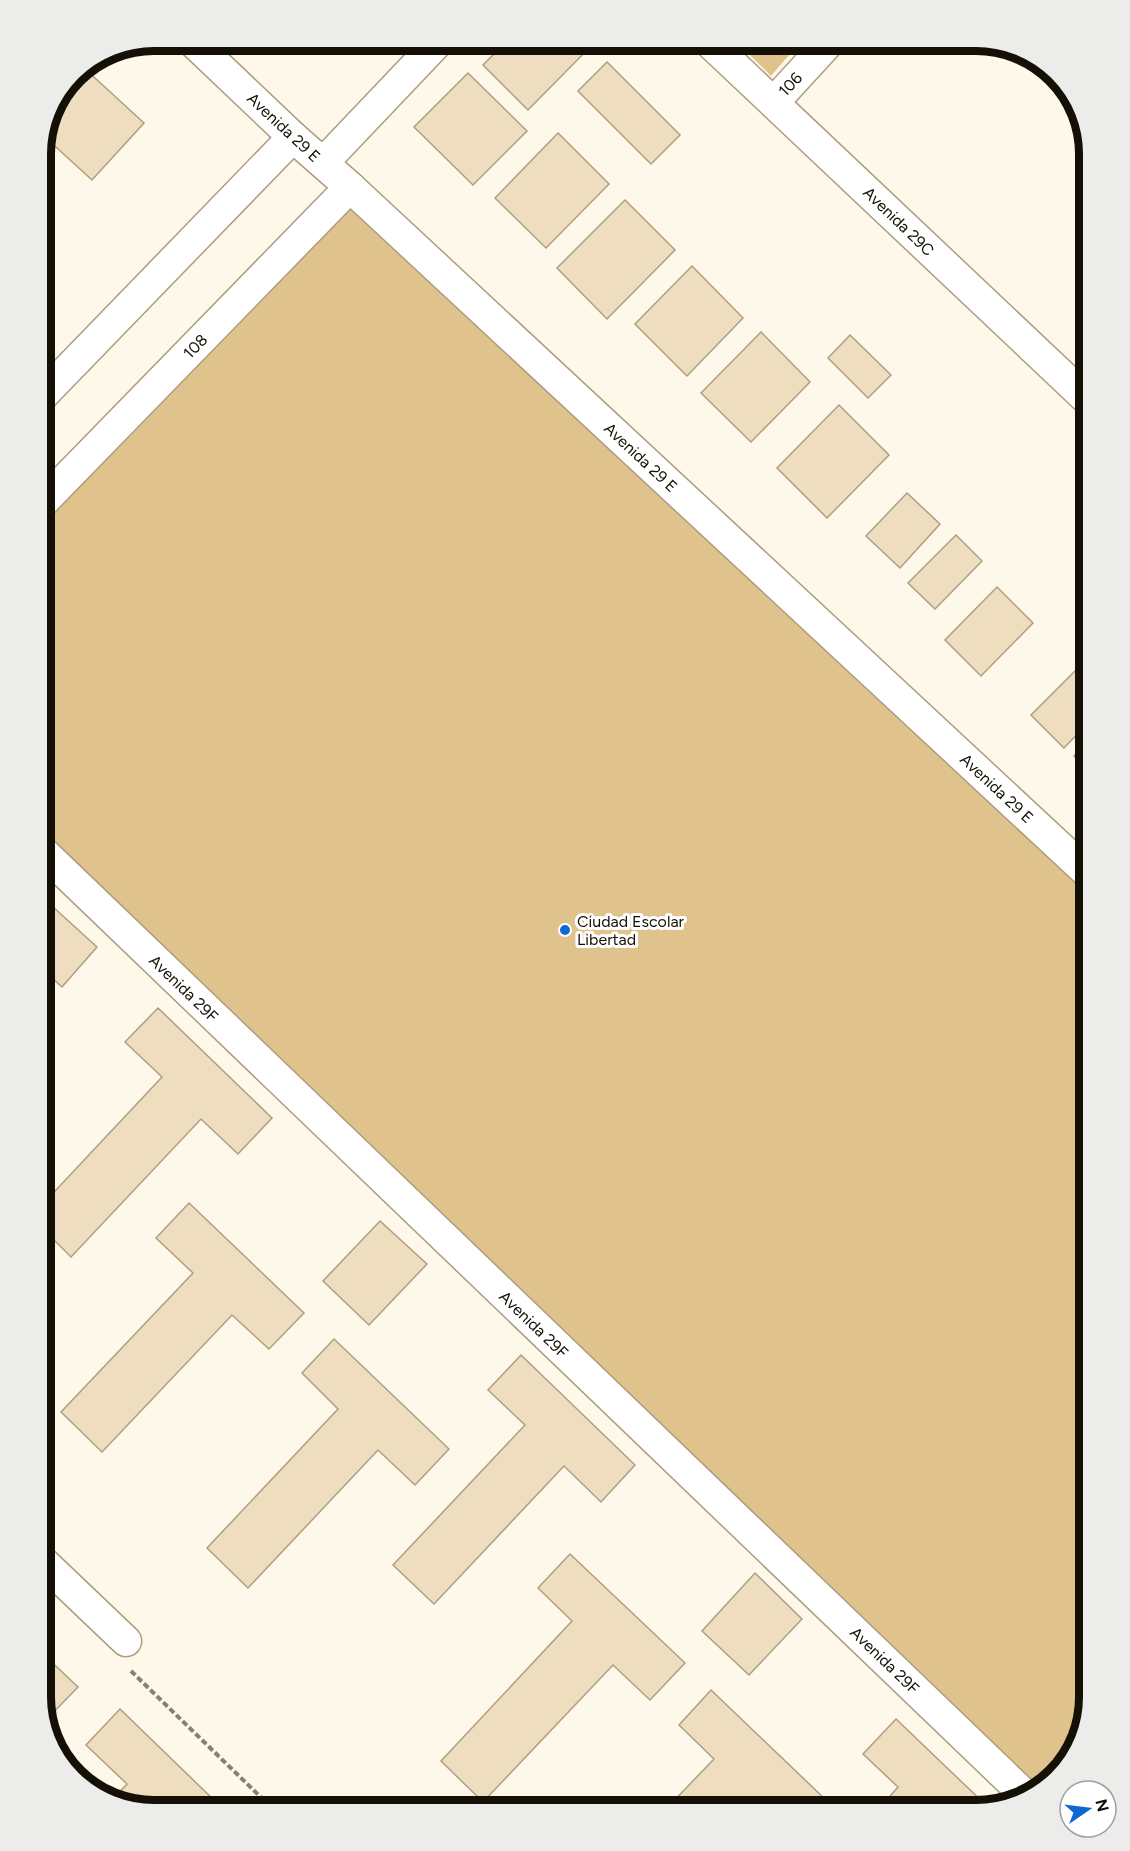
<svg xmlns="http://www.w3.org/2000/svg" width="1130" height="1851" font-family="Figtree,sans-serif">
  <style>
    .green { fill: #e0c38c }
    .building { fill: #eeddbf; stroke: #ae9f82; stroke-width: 1.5 }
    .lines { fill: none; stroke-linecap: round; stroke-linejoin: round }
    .street-casing { stroke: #ad9d80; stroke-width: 33 }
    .path { stroke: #868175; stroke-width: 4; stroke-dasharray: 6 3; stroke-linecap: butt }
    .street { stroke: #fff; stroke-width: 30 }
    .poi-dot { fill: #0d68d1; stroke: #fff; stroke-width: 2 }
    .labels { text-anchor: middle; stroke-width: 6; stroke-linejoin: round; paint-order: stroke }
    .street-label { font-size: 16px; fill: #151006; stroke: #fff }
    .poi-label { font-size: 16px; fill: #151006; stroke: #fff; text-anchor: start }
    .rim { fill: none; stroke: #151006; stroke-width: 8 }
  </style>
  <rect width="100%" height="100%" fill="#fef8eb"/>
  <g class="green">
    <path d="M736,41H801L771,76Z"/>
    <path d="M350,187L1089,874V1698L1071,1760L1028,1798L41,850V504Z"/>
  </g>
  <g class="building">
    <path d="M507,41H596L528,110L483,65Z"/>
    <path d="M607,62L680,135L651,164L578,91Z"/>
    <path d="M83,67L144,123L92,180L45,137L74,73Z"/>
    <path d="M468,73L527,131L473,185L414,127Z"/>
    <path d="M558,133L609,184L546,248L495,198Z"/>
    <path d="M625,200L675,250L607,319L557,268Z"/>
    <path d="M692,266L743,318L687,376L635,324Z"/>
    <path d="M761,332L810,382L751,442L701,393Z"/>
    <path d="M850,335L891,375L868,398L828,358Z"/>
    <path d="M839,405L889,455L827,518L777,468Z"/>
    <path d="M907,493L940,524L900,568L866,536Z"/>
    <path d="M956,535L982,561L935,609L908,583Z"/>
    <path d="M997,587L1033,623L981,676L945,640Z"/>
    <path d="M1084,662L1089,667V722L1064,748L1031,715Z"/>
    <path d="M1089,740V772L1074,756Z"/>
    <path d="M52,906L97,947L62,987L41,968V919Z"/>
    <path d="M158,1008L272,1118L238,1154L201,1119L71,1257L41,1227V1206L162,1077L125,1042Z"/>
    <path d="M41,1070L53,1082L41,1095Z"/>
    <path d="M189,1203L304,1313L269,1349L232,1315L102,1452L61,1412L193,1273L156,1238Z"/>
    <path d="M380,1221L427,1264L369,1325L323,1281Z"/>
    <path d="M334,1339L449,1449L415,1485L378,1450L248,1588L207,1548L338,1409L302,1373Z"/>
    <path d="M521,1355L635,1465L601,1502L564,1466L434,1604L393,1565L525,1425L488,1390Z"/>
    <path d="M570,1554L685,1663L650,1700L613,1665L483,1802L441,1761L572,1621L538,1588Z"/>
    <path d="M755,1573L802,1619L749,1675L702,1631Z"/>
    <path d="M41,1652L78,1687L46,1720L40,1697Z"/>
    <path d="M711,1690L826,1800L816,1810H764L755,1802L746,1810H665L714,1759L679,1725Z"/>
    <path d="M120,1709L217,1803L210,1810H147L113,1799L127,1784L86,1745Z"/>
    <path d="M896,1719L989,1808L976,1810H878L898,1787L863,1754Z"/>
  </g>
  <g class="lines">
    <defs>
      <g id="street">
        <path d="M192,41L293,137L350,187L1089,874"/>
        <path d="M708,41L1089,401"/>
        <path d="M774,102L830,41"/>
        <path d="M323,163L439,41"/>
        <path d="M41,397L293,137"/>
        <path d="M41,504L350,187"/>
        <path d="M41,850L1028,1798"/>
        <path d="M41,1560L126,1641"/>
      </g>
    </defs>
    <use href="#street" class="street-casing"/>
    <path class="path" d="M131,1671L274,1810"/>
    <use href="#street" class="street"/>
  </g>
  <circle class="poi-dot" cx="565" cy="930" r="6"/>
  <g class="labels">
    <g class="street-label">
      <text transform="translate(790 84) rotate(-47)" y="6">106</text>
      <text transform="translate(284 127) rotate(43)" y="6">Avenida 29 E</text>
      <text transform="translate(899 221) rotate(44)" y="6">Avenida 29C</text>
      <text transform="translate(195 346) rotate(-46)" y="6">108</text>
      <text transform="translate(641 457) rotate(43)" y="6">Avenida 29 E</text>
      <text transform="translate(997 788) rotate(43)" y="6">Avenida 29 E</text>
      <text transform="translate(184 988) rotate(44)" y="6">Avenida 29F</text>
      <text transform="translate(534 1324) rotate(44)" y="6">Avenida 29F</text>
      <text transform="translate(885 1660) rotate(44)" y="6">Avenida 29F</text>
    </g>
    <g class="poi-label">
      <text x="577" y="927">Ciudad Escolar<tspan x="577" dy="18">Libertad</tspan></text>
    </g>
  </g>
  <path d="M0 0H1130V1851H0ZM154 51H976A103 103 0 0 1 1079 154V1697A103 103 0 0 1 976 1800H154A103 103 0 0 1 51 1697V154A103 103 0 0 1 154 51Z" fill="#ececeb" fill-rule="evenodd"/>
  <path class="rim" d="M154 51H976A103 103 0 0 1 1079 154V1697A103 103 0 0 1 976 1800H154A103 103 0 0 1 51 1697V154A103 103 0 0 1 154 51Z"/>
  <g transform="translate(1088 1809) rotate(76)"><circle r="28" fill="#ffffff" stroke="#a19f9b" stroke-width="1.5"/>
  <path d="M0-4.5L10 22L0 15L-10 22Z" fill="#0d68d1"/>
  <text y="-9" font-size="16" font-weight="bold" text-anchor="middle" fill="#151006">N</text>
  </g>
</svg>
